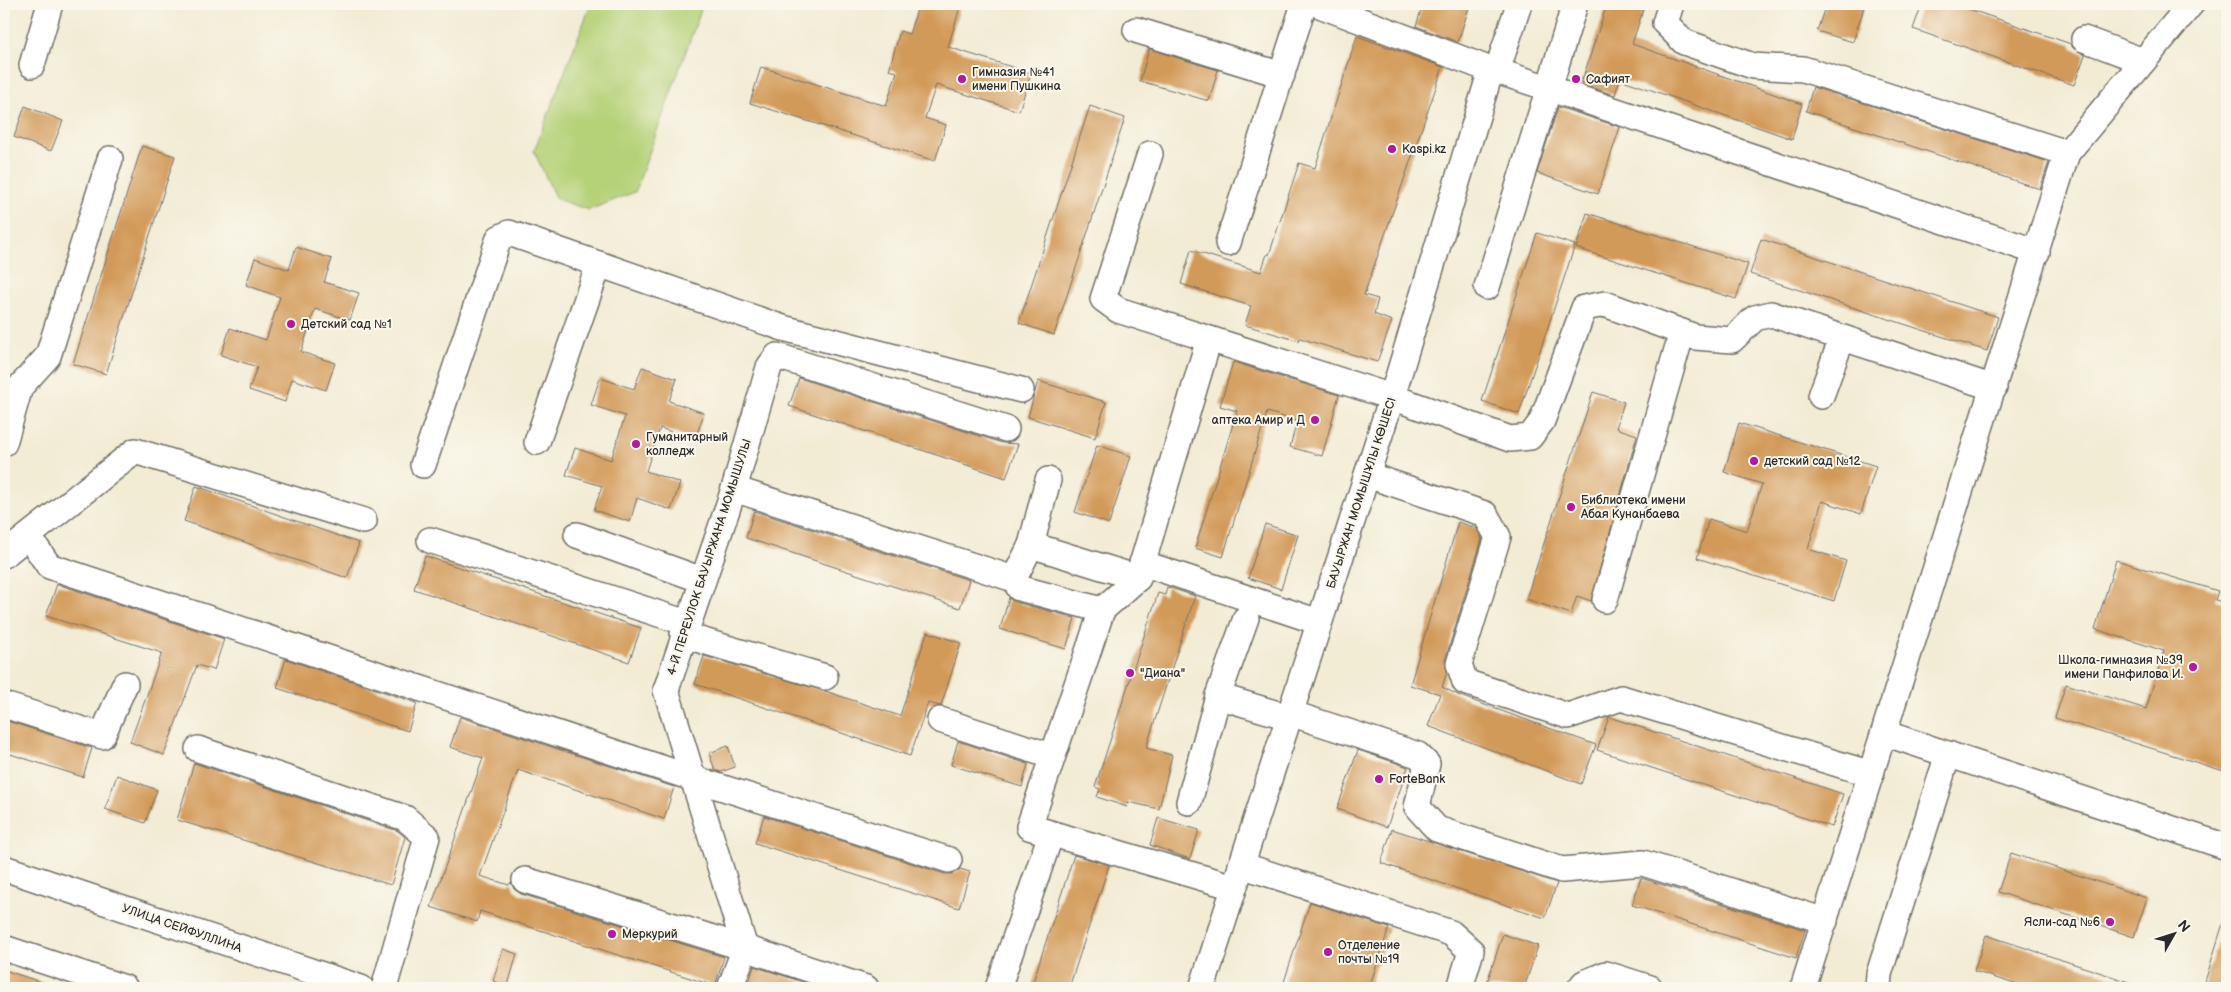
<svg xmlns="http://www.w3.org/2000/svg" width="2231" height="992" font-family="'Balsamiq Sans',sans-serif">
  <style>
    .green { fill: #b6d279; stroke: #707e52 }
    .building { fill: #d29a58 }
    .lines { fill: none; stroke-linecap: round; stroke-linejoin: round }
    .minor-casing { stroke: #716f66; stroke-width: 28 }
    .minor { stroke: #fff; stroke-width: 25 }
    .poi-dot { fill: #b5179e; stroke: #fbf7ec; stroke-width: 2 }
    .labels { text-anchor: middle; stroke-width: 4; stroke-linejoin: round; paint-order: stroke }
    .poi-label { font-size: 12px; fill: #2b2b2b; stroke: #fbf7ec; text-anchor: start }
    .street-label { font-size: 12px; fill: #2b2b2b; stroke: #fbf7ec }
  </style>
  <rect width="100%" height="100%" fill="#fbf7ec"/>
  <filter id="ink" filterUnits="userSpaceOnUse"><feTurbulence type="fractalNoise" baseFrequency=".02" numOctaves="2"/><feDisplacementMap in="SourceGraphic" scale="10" xChannelSelector="R" yChannelSelector="G"/><feConvolveMatrix kernelMatrix="1 2 1 2 8 2 1 2 1" color-interpolation-filters="sRGB"/></filter>
  <filter id="wash" filterUnits="userSpaceOnUse"><feTurbulence type="fractalNoise" baseFrequency=".0096" numOctaves="4" result="noise"/><feDisplacementMap in="SourceGraphic" scale="20" xChannelSelector="R" yChannelSelector="G"/><feGaussianBlur stdDeviation="1.12" result="paint"/><feColorMatrix in="noise" values="0 0 0 0 0 0 0 0 0 0 0 0 0 0 0 0 0 1.4 0 .05"/><feComposite in="paint" operator="in"/></filter>
  <g filter="url(#wash)">
    <rect width="100%" height="100%" fill="#f2ecd5"/>
    <path class="green" d="M591,4H703L635,192L589,210L556,199L534,151Z"/>
    <g id="blocks">
      <g class="building">
        <path d="M919,4H961L948,47L1031,73L1019,111L936,85L925,118L946,125L935,161L750,103L761,67L886,106L897,72L889,70L900,31L909,34Z"/>
        <path d="M1423,4H1470L1458,42L1416,26Z"/>
        <path d="M1607,4H1645L1632,44L1802,104L1792,139L1620,79L1615,95L1581,84Z"/>
        <path d="M1826,4H1865L1853,42L1817,31Z"/>
        <path d="M1922,4H1954L2071,44L2073,48L2085,55L2074,85L1913,29Z"/>
        <path d="M1357,36L1443,67L1364,295L1378,299L1374,314L1392,321L1377,362L1300,338L1299,341L1245,325L1251,306L1181,284L1191,250L1261,272L1267,254L1269,255L1299,163L1315,168Z"/>
        <path d="M1149,49L1218,70L1209,101L1140,81Z"/>
        <path d="M1813,87L2049,162L2040,189L1806,111Z"/>
        <path d="M25,106L63,121L51,151L14,137Z"/>
        <path d="M1090,106L1125,118L1054,335L1019,323Z"/>
        <path d="M1558,107L1620,127L1598,194L1537,173Z"/>
        <path d="M142,146L175,156L106,374L73,364Z"/>
        <path d="M1587,213L1748,264L1736,299L1576,248Z"/>
        <path d="M1537,233L1575,245L1519,414L1482,401Z"/>
        <path d="M1761,239L1998,317L1987,351L1750,274Z"/>
        <path d="M296,247L332,259L324,282L359,293L350,320L315,309L301,352L335,363L326,390L292,379L285,402L249,390L257,367L221,355L230,328L266,340L280,297L246,285L255,258L289,270Z"/>
        <path d="M1233,362L1339,395L1322,456L1290,447L1297,421L1267,412L1223,557L1195,548L1237,411L1220,406Z"/>
        <path d="M642,367L677,379L669,401L704,413L695,440L660,428L646,471L680,483L671,510L637,498L630,522L594,510L602,486L566,475L575,448L611,460L625,416L591,405L600,378L634,389Z"/>
        <path d="M799,378L1002,443L1018,444L1006,478L789,406Z"/>
        <path d="M1038,381L1106,402L1095,438L1028,417Z"/>
        <path d="M1593,392L1624,402L1616,428L1637,435L1591,601L1577,596L1571,614L1526,599Z"/>
        <path d="M1739,423L1876,466L1861,514L1822,501L1808,549L1846,561L1834,601L1697,558L1709,519L1747,531L1762,484L1724,472Z"/>
        <path d="M1097,445L1131,456L1109,524L1075,512Z"/>
        <path d="M196,486L359,543L347,578L184,521Z"/>
        <path d="M754,511L969,580L960,608L746,538Z"/>
        <path d="M1458,522L1476,528L1482,539L1445,660L1447,672L1442,687L1460,696L1596,745L1581,784L1428,726L1440,694L1410,685Z"/>
        <path d="M1265,524L1298,535L1281,589L1248,578Z"/>
        <path d="M425,556L641,628L629,662L414,589Z"/>
        <path d="M2116,560L2218,591L2215,600L2227,603V772L2055,718L2066,684L2146,709L2164,651L2095,629Z"/>
        <path d="M57,584L224,639L214,670L197,665L164,755L130,742L162,653L46,616Z"/>
        <path d="M1167,587L1195,596L1146,748L1172,755L1159,809L1128,802L1127,807L1097,797L1100,789L1095,787L1158,593L1165,595Z"/>
        <path d="M1009,598L1015,602L1075,618L1066,649L1000,629Z"/>
        <path d="M927,632L961,643L941,706L928,703L910,756L695,684L704,656L825,691L900,716Z"/>
        <path d="M286,659L417,703L408,731L277,688Z"/>
        <path d="M460,717L674,787L664,819L518,770L480,876L509,885L511,882L514,889L521,894L724,957L715,986L480,911L477,922L431,907L483,758L450,747Z"/>
        <path d="M1609,717L1843,794L1832,827L1597,750Z"/>
        <path d="M4,720L92,748L83,777L4,752Z"/>
        <path d="M958,741L1028,764L1022,787L951,765Z"/>
        <path d="M728,746L735,767L721,772L715,770L709,753Z"/>
        <path d="M1358,750L1408,767L1387,827L1337,809Z"/>
        <path d="M194,763L398,831L405,837L391,885L177,820Z"/>
        <path d="M117,775L157,790L145,823L105,809Z"/>
        <path d="M764,816L945,874H953L960,869L970,872L959,908L755,843Z"/>
        <path d="M1158,818L1199,830L1190,859L1150,845Z"/>
        <path d="M1392,829L1557,883L1545,918L1381,863Z"/>
        <path d="M2011,853L2147,898L2134,937L1998,892Z"/>
        <path d="M1074,855L1109,865L1069,988H1031Z"/>
        <path d="M1641,878L1805,930L1796,958L1632,905Z"/>
        <path d="M1310,902L1389,928L1369,988H1282Z"/>
        <path d="M2224,920H2227V988H2203Z"/>
        <path d="M1503,934L1538,946L1524,988H1485Z"/>
        <path d="M1986,935L2138,985V988H2027L1974,971Z"/>
        <path d="M503,949L517,954L508,985L493,981Z"/>
        <path d="M754,966L821,988H747Z"/>
        <path d="M4,970L50,985V988H4Z"/>
      </g>
    </g>
  </g>
  <g filter="url(#ink)">
    <use href="#blocks" fill-opacity="0" stroke="#716f66" stroke-width="1"/>
    <g class="lines">
      <defs>
        <g id="minor">
          <path d="M1317,4L1491,70"/>
          <path d="M1671,4L1665,23L1684,42L1753,66L1803,69L2067,153"/>
          <path d="M1136,30L1282,75"/>
          <path d="M2084,39L2143,61"/>
          <path d="M32,65L50,4"/>
          <path d="M1497,71L2037,252"/>
          <path d="M1150,154L1103,299L1118,310L1392,397L1510,439L1530,437L1542,421L1584,308L1605,304L1695,337L1732,340L1755,318L1771,314L1994,388"/>
          <path d="M1228,243L1304,4"/>
          <path d="M1487,287L1575,4"/>
          <path d="M1209,339L1138,578L1102,610L1029,827L1234,887"/>
          <path d="M1821,396L1842,338"/>
          <path d="M537,442L599,264"/>
          <path d="M4,443L20,387L48,356L110,159"/>
          <path d="M423,465L499,238L509,233L783,328L1021,390"/>
          <path d="M1367,475L1485,514L1498,537L1459,664L1465,682L1568,716L1621,698L1871,774"/>
          <path d="M734,489L1014,579L1031,545L1048,480"/>
          <path d="M577,535L702,580"/>
          <path d="M29,537L49,566L692,778L949,860"/>
          <path d="M430,540L687,623"/>
          <path d="M1031,545L1138,578"/>
          <path d="M4,555L135,451L364,521"/>
          <path d="M1142,563L1319,622"/>
          <path d="M1019,588L1102,610"/>
          <path d="M1605,600L1682,332"/>
          <path d="M1246,618L1218,696L1288,717"/>
          <path d="M683,635L825,677"/>
          <path d="M4,705L102,736L125,684"/>
          <path d="M1290,713L1418,755L1427,764L1417,807L1437,829L1562,870L1643,863L1825,921"/>
          <path d="M940,720L1051,756"/>
          <path d="M1884,733L2227,847"/>
          <path d="M198,749L405,818L427,837L384,988"/>
          <path d="M1189,802L1218,696"/>
          <path d="M1241,865L1451,933L1471,951L1460,988"/>
          <path d="M4,868L361,988"/>
          <path d="M525,880L745,948L866,988"/>
          <path d="M4,948L125,988"/>
          <path d="M730,988L745,948L666,690L734,489L769,367L777,356L1006,429"/>
          <path d="M998,988L1051,834"/>
          <path d="M1202,988L1392,397L1491,70L1497,71L1519,4"/>
          <path d="M1580,988L1584,983L1606,974L1650,988"/>
          <path d="M1803,988L2067,153L2191,4"/>
          <path d="M1878,988L1879,974L1948,754"/>
        </g>
      </defs>
      <use href="#minor" class="minor-casing"/>
      <use href="#minor" class="minor"/>
    </g>
  </g>
  <g class="poi-dot">
    <circle cx="962" cy="79" r="5"/>
    <circle cx="1576" cy="79" r="5"/>
    <circle cx="1392" cy="149" r="5"/>
    <circle cx="291" cy="324" r="5"/>
    <circle cx="1315" cy="420" r="5"/>
    <circle cx="636" cy="444" r="5"/>
    <circle cx="1754" cy="461" r="5"/>
    <circle cx="1571" cy="507" r="5"/>
    <circle cx="2193" cy="667" r="5"/>
    <circle cx="1130" cy="673" r="5"/>
    <circle cx="1379" cy="779" r="5"/>
    <circle cx="2110" cy="922" r="5"/>
    <circle cx="612" cy="934" r="5"/>
    <circle cx="1328" cy="952" r="5"/>
  </g>
  <g class="labels">
    <g class="poi-label">
      <text x="972" y="76">Гимназия №41<tspan x="972" dy="14">имени Пушкина</tspan></text>
      <text x="1586" y="83">Сафият</text>
      <text x="1402" y="153">Kaspi.kz</text>
      <text x="301" y="328">Детский сад №1</text>
      <text x="1305" y="424" text-anchor="end">аптека Амир и Д</text>
      <text x="646" y="441">Гуманитарный<tspan x="646" dy="14">колледж</tspan></text>
      <text x="1764" y="465">детский сад №12</text>
      <text x="1581" y="504">Библиотека имени<tspan x="1581" dy="14">Абая Кунанбаева</tspan></text>
      <text x="2183" y="664" text-anchor="end">Школа-гимназия №39<tspan x="2183" dy="14">имени Панфилова И.</tspan></text>
      <text x="1140" y="677">"Диана"</text>
      <text x="1389" y="783">ForteBank</text>
      <text x="2100" y="926" text-anchor="end">Ясли-сад №6</text>
      <text x="622" y="938">Меркурий</text>
      <text x="1338" y="949">Отделение<tspan x="1338" dy="14">почты №19</tspan></text>
    </g>
    <g class="street-label">
      <text transform="translate(1361 493) rotate(-72)" y="4">БАУЫРЖАН МОМЫШҰЛЫ КӨШЕСІ</text>
      <text transform="translate(709 557) rotate(-72)" y="4">4-Й ПЕРЕУЛОК БАУЫРЖАНА МОМЫШУЛЫ</text>
      <text transform="translate(182 928) rotate(19)" y="4">УЛИЦА СЕЙФУЛЛИНА</text>
    </g>
  </g>
  <rect width="2231" height="992" fill="none" stroke="#fbf7ec" stroke-width="20"/>
  <g transform="translate(2174 934) rotate(51)" stroke="#fbf7ec" stroke-width="4" paint-order="stroke">
  <path d="M0-4L9 19L0 12L-9 19Z" fill="#2b2b2b"/>
  <text y="-8" font-size="14" font-weight="bold" text-anchor="middle" fill="#2b2b2b">N</text>
  </g>
</svg>
